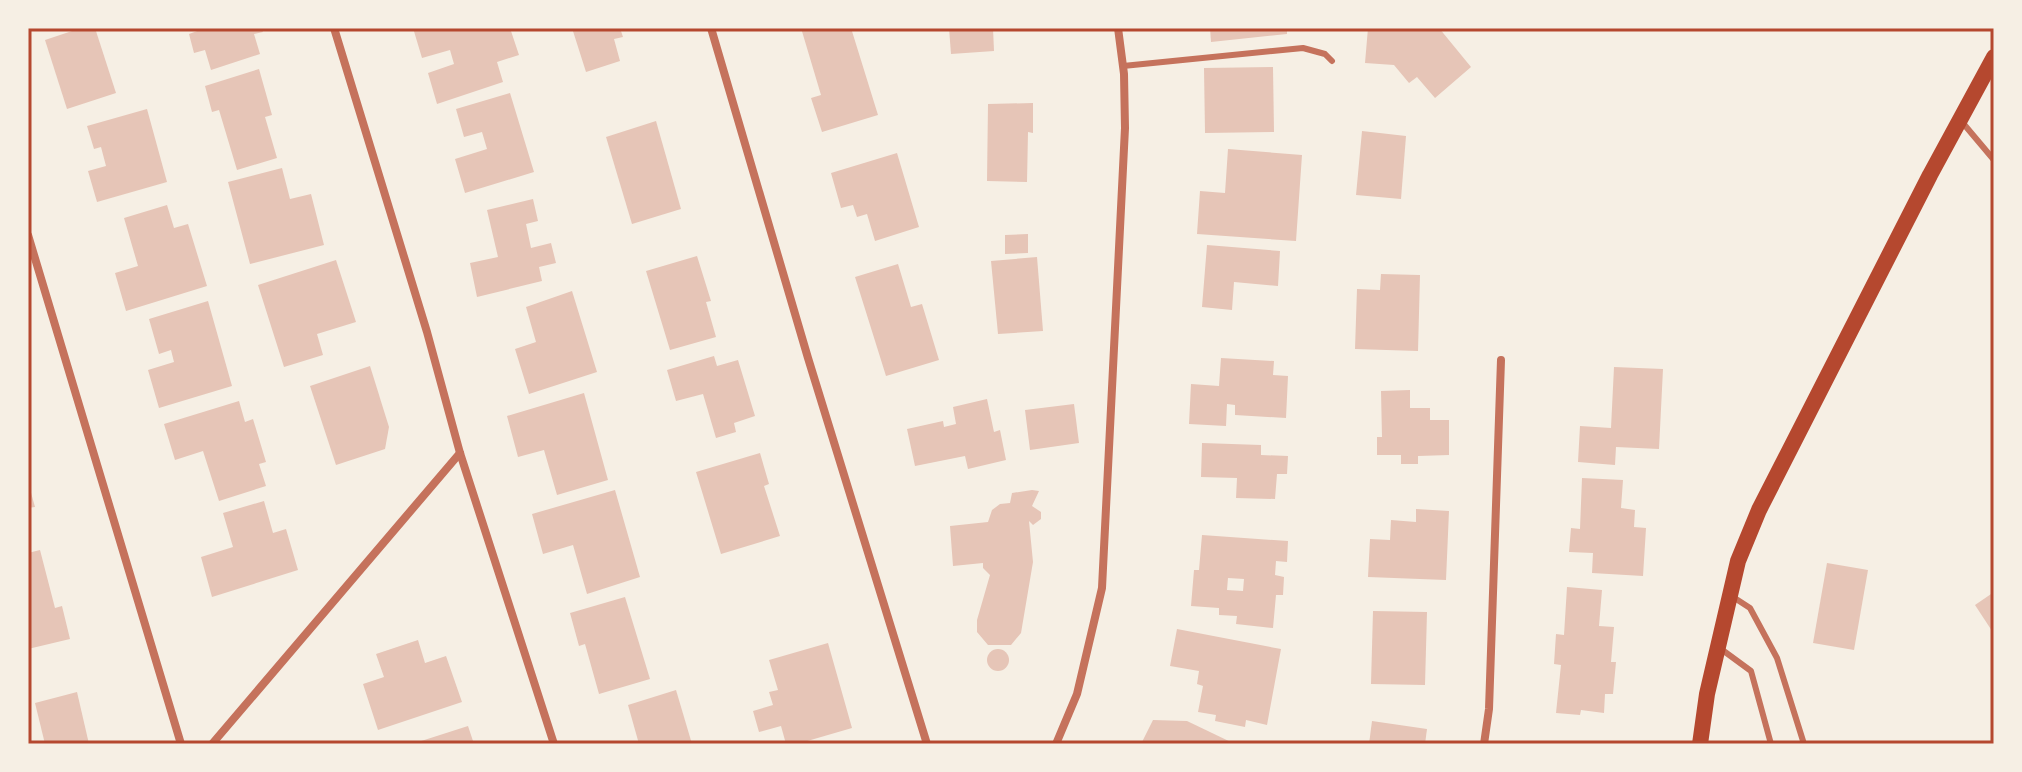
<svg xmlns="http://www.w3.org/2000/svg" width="2022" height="772" font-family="Ubuntu,sans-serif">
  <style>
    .building { fill: #e6c5b7; fill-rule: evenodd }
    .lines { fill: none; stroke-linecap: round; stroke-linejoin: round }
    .service { stroke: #c5725c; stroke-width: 6 }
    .minor { stroke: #c5725c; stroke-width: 8 }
    .secondary { stroke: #b5482f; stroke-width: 16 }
    .neatline { fill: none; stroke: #b5482f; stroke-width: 3 }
  </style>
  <rect width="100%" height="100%" fill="#f6efe4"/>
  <g class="building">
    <path d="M81,28H95L116,93L67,109L45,40Z"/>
    <path d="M199,28H261L263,32L254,34L260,54L211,70L205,50L194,53L189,34L200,30Z"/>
    <path d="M413,28H510L519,55L497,62L503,82L437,104L428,73L454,64L450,50L422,58Z"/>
    <path d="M572,28H620L623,37L614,39L620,61L586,72Z"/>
    <path d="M801,28H851L878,115L822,132L811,98L821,95Z"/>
    <path d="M949,28H993L994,51L951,54Z"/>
    <path d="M1210,28H1287V34L1211,42Z"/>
    <path d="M1368,28H1439L1471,67L1435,98L1417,77L1409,83L1394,65L1365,63Z"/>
    <path d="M1273,67L1274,132L1205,133L1204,68Z"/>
    <path d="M259,69L272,115L265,117L277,158L237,170L219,110L212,112L205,86Z"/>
    <path d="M510,93L534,172L465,193L455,159L487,149L482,132L464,137L456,109Z"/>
    <path d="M1033,103V133L1028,132L1027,182L987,181L988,104Z"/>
    <path d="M147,109L167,182L97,202L88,171L106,166L101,147L94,149L87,126Z"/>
    <path d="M656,121L681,209L632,224L606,137Z"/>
    <path d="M1362,131L1406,136L1401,199L1356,195Z"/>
    <path d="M1228,149L1302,155L1296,241L1197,234L1200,191L1225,193Z"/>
    <path d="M897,153L919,227L875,241L867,214L857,217L853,205L841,208L831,173Z"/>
    <path d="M282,168L290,199L311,194L324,245L250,264L228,182Z"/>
    <path d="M533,199L538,221L526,224L531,248L551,243L556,263L539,267L542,281L477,297L470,263L498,257L487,210Z"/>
    <path d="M167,205L174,228L188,224L207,286L126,311L115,273L138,266L124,218Z"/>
    <path d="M1028,234V253L1005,254V235Z"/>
    <path d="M1207,245L1280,251L1278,286L1234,282L1232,310L1202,307Z"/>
    <path d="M697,256L711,301L706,302L716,337L670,350L646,271Z"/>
    <path d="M1037,257L1043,331L998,334L991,261Z"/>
    <path d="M336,260L356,322L317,334L323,355L284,367L258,285Z"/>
    <path d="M898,264L911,307L922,304L939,360L886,376L855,277Z"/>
    <path d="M1381,274L1420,275L1418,351L1355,349L1357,289L1380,290Z"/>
    <path d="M572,291L597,372L529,394L515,349L536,342L526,307Z"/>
    <path d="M208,301L232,386L159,408L148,370L174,362L171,350L159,354L149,319Z"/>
    <path d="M714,356L717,366L738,360L755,416L734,423L736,432L716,438L703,394L676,401L667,370Z"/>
    <path d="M1221,358L1274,361L1273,375L1288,376L1286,418L1235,415V405L1227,404L1226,426L1189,424L1191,384L1219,386Z"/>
    <path d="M370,366L389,427L385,449L336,465L310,386Z"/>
    <path d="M1614,367L1663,369L1659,449L1616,447L1615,465L1578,462L1580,426L1611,428Z"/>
    <path d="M1410,390V408H1430V420H1449V455L1418,456V464H1401V455H1377V437H1382L1381,391Z"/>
    <path d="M584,393L608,480L557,495L544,450L518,457L507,416Z"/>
    <path d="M987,399L994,432L1000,430L1006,460L968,469L965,456L915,466L907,429L943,421L944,427L956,424L953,407Z"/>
    <path d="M239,401L245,422L253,419L266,462L259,464L266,486L219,501L203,451L175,460L164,424Z"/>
    <path d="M1074,404L1079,443L1030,450L1025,410Z"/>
    <path d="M1202,443L1261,445V455L1288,456L1287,474H1277L1275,499L1236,498L1237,478L1201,477Z"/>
    <path d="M760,453L769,484L764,486L780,536L721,554L696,472Z"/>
    <path d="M1582,478L1623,480L1621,508L1635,510L1634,527L1646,528L1643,576L1592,573L1593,553L1569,552L1571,528L1580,529Z"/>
    <path d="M28,482L35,507L28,508Z"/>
    <path d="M615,490L640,577L587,594L573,545L543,554L532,514Z"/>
    <path d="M1032,490L1039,491L1032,506L1041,512V519L1033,525L1029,521L1033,562L1021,633L1011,645H988L977,632V620L990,575L983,568V563L953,566L950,526L988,522L992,510L1000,504L1010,503L1012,493Z"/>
    <path d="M264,501L273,533L286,529L298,570L212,597L201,557L233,547L223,513Z"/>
    <path d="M1416,509L1449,511L1446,580L1368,577L1370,539L1390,540L1391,520L1416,522Z"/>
    <path d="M1202,535L1288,541L1287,562L1276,561L1275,575L1284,577L1283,595H1276L1273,628L1236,624L1237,616L1219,615V608L1191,606L1194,570H1199ZM1228,578L1244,579L1243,591L1227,590Z"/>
    <path d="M40,550L55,608L62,606L70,639L28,649V553Z"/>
    <path d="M1827,563L1868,570L1854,650L1813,643Z"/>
    <path d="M1567,587L1602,590L1599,626L1614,627L1611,662H1616L1613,694H1605L1604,713L1581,710L1580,715L1556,713L1561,665L1554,664L1556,634L1564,635Z"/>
    <path d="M1994,592V634L1975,605Z"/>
    <path d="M625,597L650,679L599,694L585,644L579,646L570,613Z"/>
    <path d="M1373,611L1427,612L1425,685L1371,684Z"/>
    <path d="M1177,629L1281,649L1267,725L1246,720L1245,727L1215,721L1216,715L1198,712L1203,686L1197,684L1199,671L1170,666Z"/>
    <path d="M418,640L425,663L446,656L462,702L378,730L363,684L384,677L376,654Z"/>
    <path d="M828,643L852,728L797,744H786L781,726L759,732L753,711L773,705L769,692L778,690L769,660Z"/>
    <circle cx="998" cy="660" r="11"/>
    <path d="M676,690L692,744H639L628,705Z"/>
    <path d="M77,692L89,744H45L35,703Z"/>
    <path d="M1153,720L1187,721L1235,744H1141Z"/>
    <path d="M1372,721L1427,729L1425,744H1369Z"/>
    <path d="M468,726L474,744H415V743Z"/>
  </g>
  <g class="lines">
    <g class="service">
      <path d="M1123,66L1303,48L1325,54L1332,61"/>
      <path d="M1962,122L1994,160"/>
      <path d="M1733,597L1750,608L1777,658L1804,744"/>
      <path d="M1721,649L1751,671L1771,744"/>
    </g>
    <g class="minor">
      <path d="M334,28L427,332L460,453L554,744"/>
      <path d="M711,28L808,358L927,744"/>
      <path d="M28,235L181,744"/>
      <path d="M212,744L460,453"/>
      <path d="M1056,744L1077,694L1102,588L1125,128L1124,74L1118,28"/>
      <path d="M1484,744L1489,709L1501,360"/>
    </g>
    <path class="secondary" d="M1700,744L1707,694L1738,561L1759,510L1930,175L1994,57"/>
  </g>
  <rect width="2022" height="772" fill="none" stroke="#f6efe4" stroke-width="60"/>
  <rect x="30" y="30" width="1962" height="712" class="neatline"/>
</svg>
